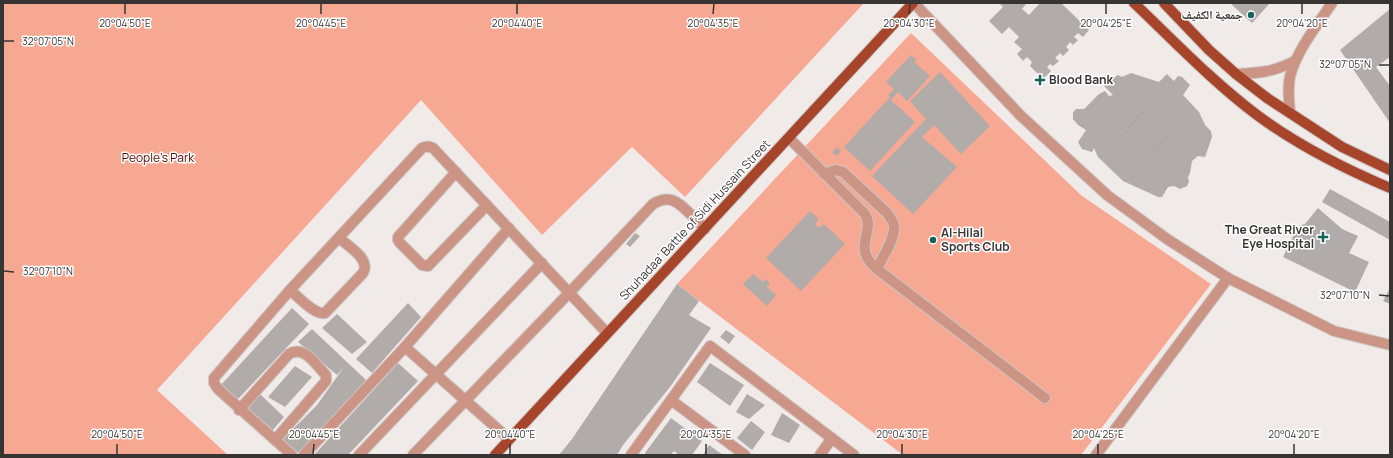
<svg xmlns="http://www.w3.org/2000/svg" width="1393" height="458" font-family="Manrope,'Noto Naskh Arabic',sans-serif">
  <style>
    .green { fill: #f7a893 }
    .building { fill: #b1aba9 }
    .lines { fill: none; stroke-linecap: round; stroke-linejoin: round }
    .minor-casing { stroke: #cbc6c4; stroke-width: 12 }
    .major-casing { stroke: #cbc6c4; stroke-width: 12 }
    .path { stroke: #aaa5a4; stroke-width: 2; stroke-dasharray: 2 3; stroke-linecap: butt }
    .minor { stroke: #cc9485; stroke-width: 10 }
    .major { stroke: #a7452b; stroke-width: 10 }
    .ticks { fill: none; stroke: #373534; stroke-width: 1.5 }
    .poi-dot { fill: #16635c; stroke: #fff; stroke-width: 1.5 }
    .labels { text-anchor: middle; stroke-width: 3; stroke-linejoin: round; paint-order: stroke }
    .poi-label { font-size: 12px; font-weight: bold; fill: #373534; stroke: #fff; text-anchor: end }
    .park-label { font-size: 12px; fill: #510c00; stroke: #fff }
    .street-label { font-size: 12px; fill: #373534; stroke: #fff }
    .ticks-label { font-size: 10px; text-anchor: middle; fill: #373534; stroke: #fff; stroke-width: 3; stroke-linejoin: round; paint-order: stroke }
  </style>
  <rect width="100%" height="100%" fill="#f0eae8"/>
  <g class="green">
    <path d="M3,3H864L685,197L632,147L542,235L421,100L157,390L228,455H3Z"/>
    <path d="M911,33L1082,196L1211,284L1081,455H903L677,284Z"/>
  </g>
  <g class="building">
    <path d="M999,3H1025L1026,4L1022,9L1029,15L1040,3H1061L1089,30L1083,37L1078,33L1074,37L1078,40L1073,45L1070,42L1066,47L1069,50L1063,56L1060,53L1055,58L1059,61L1053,66L1050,64L1047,67L1051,71L1043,79L1030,66L1032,62L1027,57L1023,61L1017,54L1022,49L1014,42L1019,37L1009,27L1002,34L989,21L1003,7Z"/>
    <path d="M1230,3H1270L1252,23Z"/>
    <path d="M1390,9V57L1376,67L1390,86V123L1340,50Z"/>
    <path d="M911,55L917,60L914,62L930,76L907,101L898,92L891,100L915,122L870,171L844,147L890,97L888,95L894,89L886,82Z"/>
    <path d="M940,72L990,126L961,154L934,125L922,137L957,167L913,214L872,176L926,119L910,101Z"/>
    <path d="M1131,73L1159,82L1167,74L1174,81L1178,76L1182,77L1190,85L1183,95L1199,112L1205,125L1211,131L1212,137L1205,157L1198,156L1192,161L1190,173L1188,177L1189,182L1187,186L1180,189L1174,186L1168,187L1162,197H1158L1123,181L1098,157L1094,148L1092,152L1082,149L1078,142L1086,130L1078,125L1073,119V112L1076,109H1084L1099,94L1105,91L1109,96L1113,95L1104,86L1110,80L1118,75L1122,77Z"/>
    <path d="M837,147L841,151L837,156L832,152Z"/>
    <path d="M1330,189L1390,222V240L1322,202Z"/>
    <path d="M1318,208L1342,229L1358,236L1349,253L1369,262L1355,292L1283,257L1298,226L1305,224Z"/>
    <path d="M810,211L819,219L815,224L819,228L824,224L845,244L801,291L766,258Z"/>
    <path d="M635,233L640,236L630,247L626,244Z"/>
    <path d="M753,274L763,282L766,279L770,283L767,287L776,295L767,306L743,284Z"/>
    <path d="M677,284L699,301L689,315L711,328L670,387L623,445L617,455H559L572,439Z"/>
    <path d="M1390,288V304L1383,301Z"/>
    <path d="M408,303L421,317L372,373L356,359Z"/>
    <path d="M292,308L309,324L237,400L219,387Z"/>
    <path d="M337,314L367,342L352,354L322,328Z"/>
    <path d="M312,329L366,380L334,418L298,453L282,440L317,405L344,367L337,375L298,342Z"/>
    <path d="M726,330L735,336L729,344L720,337Z"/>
    <path d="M398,363L418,381L348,455H314Z"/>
    <path d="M710,363L744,385L730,406L697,382Z"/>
    <path d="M295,366L312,377L285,407L268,397Z"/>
    <path d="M260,394L284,417L271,432L245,408Z"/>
    <path d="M747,394L765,405L749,419L736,412Z"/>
    <path d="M782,413L800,425L789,443L771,435Z"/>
    <path d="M671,418L702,441L692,455H679L674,451L671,455H647L645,453Z"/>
    <path d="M751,421L765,432L752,450L737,438Z"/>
    <path d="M709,445L723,455H703Z"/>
  </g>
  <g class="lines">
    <defs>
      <g id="minor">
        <path d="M914,3L1021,116L1107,195L1167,239L1228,278L1334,331L1390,345"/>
        <path d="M1236,74C1260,73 1273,72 1295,61"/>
        <path d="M1290,113C1289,100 1287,85 1291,73C1298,49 1318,24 1332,3"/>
        <path d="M789,138L865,214C874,228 858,244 868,259C872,266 879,271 886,276L1045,398"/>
        <path d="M456,172L398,237V240L400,243L422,265L428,266L487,205"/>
        <path d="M824,174L836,170L843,172L887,213C890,217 894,222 894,227C895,239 882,258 877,269"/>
        <path d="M290,290C299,297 314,315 325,313L363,273C371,259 348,246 339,238"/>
        <path d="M405,347L509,439"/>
        <path d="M671,400L745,455"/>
        <path d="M239,410L289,354C303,345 315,363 324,373L326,375V381L275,440"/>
        <path d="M292,455L218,389L214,383V378L290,290L422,148C426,146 429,146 433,148L607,333"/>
        <path d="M304,455L405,347L509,228"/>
        <path d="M359,455L542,263"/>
        <path d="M413,455L569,293L653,204C658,201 664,198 671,200C681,202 697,221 705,229"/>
        <path d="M631,455L710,346L854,455"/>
        <path d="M820,455L832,438"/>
        <path d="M1096,455L1228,278"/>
      </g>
      <g id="major">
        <path d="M1134,3C1174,41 1213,82 1257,115C1296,144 1345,169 1390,188"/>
        <path d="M1164,3L1209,50L1236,74L1267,98L1342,147L1390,170"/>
        <path d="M495,455L913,3"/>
      </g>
    </defs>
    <use href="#minor" class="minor-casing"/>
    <use href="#major" class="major-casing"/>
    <path class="path" d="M1142,112L1158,120L1163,126L1169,127L1171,131L1151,156L1121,137Z"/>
    <use href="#minor" class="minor"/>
    <use href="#major" class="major"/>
  </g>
  <path class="ticks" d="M125,14V4M321,14V4M517,14V4M713,14L714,4M909,14L910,4M1106,14V4M1302,14V4M4,41H14M1379,65H1389M4,271L14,272M1379,295L1389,296M117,454V444M313,454L314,444M510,454V444M706,454V444M902,454V444M1098,454V444M1294,454V444"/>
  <g class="poi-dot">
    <circle cx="1251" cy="15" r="4"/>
    <path d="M1038 74h4v4h4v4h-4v4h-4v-4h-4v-4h4z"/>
    <path d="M1321 231h4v4h4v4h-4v4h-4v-4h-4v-4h4z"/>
    <circle cx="933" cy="240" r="4"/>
  </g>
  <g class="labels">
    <g class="poi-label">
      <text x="1243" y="19">جمعية الكفيف</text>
      <text x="1049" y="84" text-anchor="start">Blood Bank</text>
      <text x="1314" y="234">The Great River<tspan x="1314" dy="14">Eye Hospital</tspan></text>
      <text x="941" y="237" text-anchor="start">Al-Hilal<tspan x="941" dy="14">Sports Club</tspan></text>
    </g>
    <g class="park-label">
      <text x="158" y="162">People's Park</text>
    </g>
    <g class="street-label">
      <text transform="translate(695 220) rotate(-47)" y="4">Shuhadaa' Battle of Sidi Hussain Street</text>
    </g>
  </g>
  <g class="ticks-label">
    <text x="125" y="27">20°04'50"E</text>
    <text x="321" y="27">20°04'45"E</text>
    <text x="517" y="27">20°04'40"E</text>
    <text x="713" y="27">20°04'35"E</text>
    <text x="909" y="27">20°04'30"E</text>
    <text x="1106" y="27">20°04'25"E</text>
    <text x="1302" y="27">20°04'20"E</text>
    <text x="48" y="45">32°07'05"N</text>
    <text x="1345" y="68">32°07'05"N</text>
    <text x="48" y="275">32°07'10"N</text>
    <text x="1345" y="299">32°07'10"N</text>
    <text x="117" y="438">20°04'50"E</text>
    <text x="314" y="438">20°04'45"E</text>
    <text x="510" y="438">20°04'40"E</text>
    <text x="706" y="438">20°04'35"E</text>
    <text x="902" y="438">20°04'30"E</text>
    <text x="1098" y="438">20°04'25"E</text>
    <text x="1294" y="438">20°04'20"E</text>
  </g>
  <rect width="1393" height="458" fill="none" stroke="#373534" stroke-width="8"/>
</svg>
